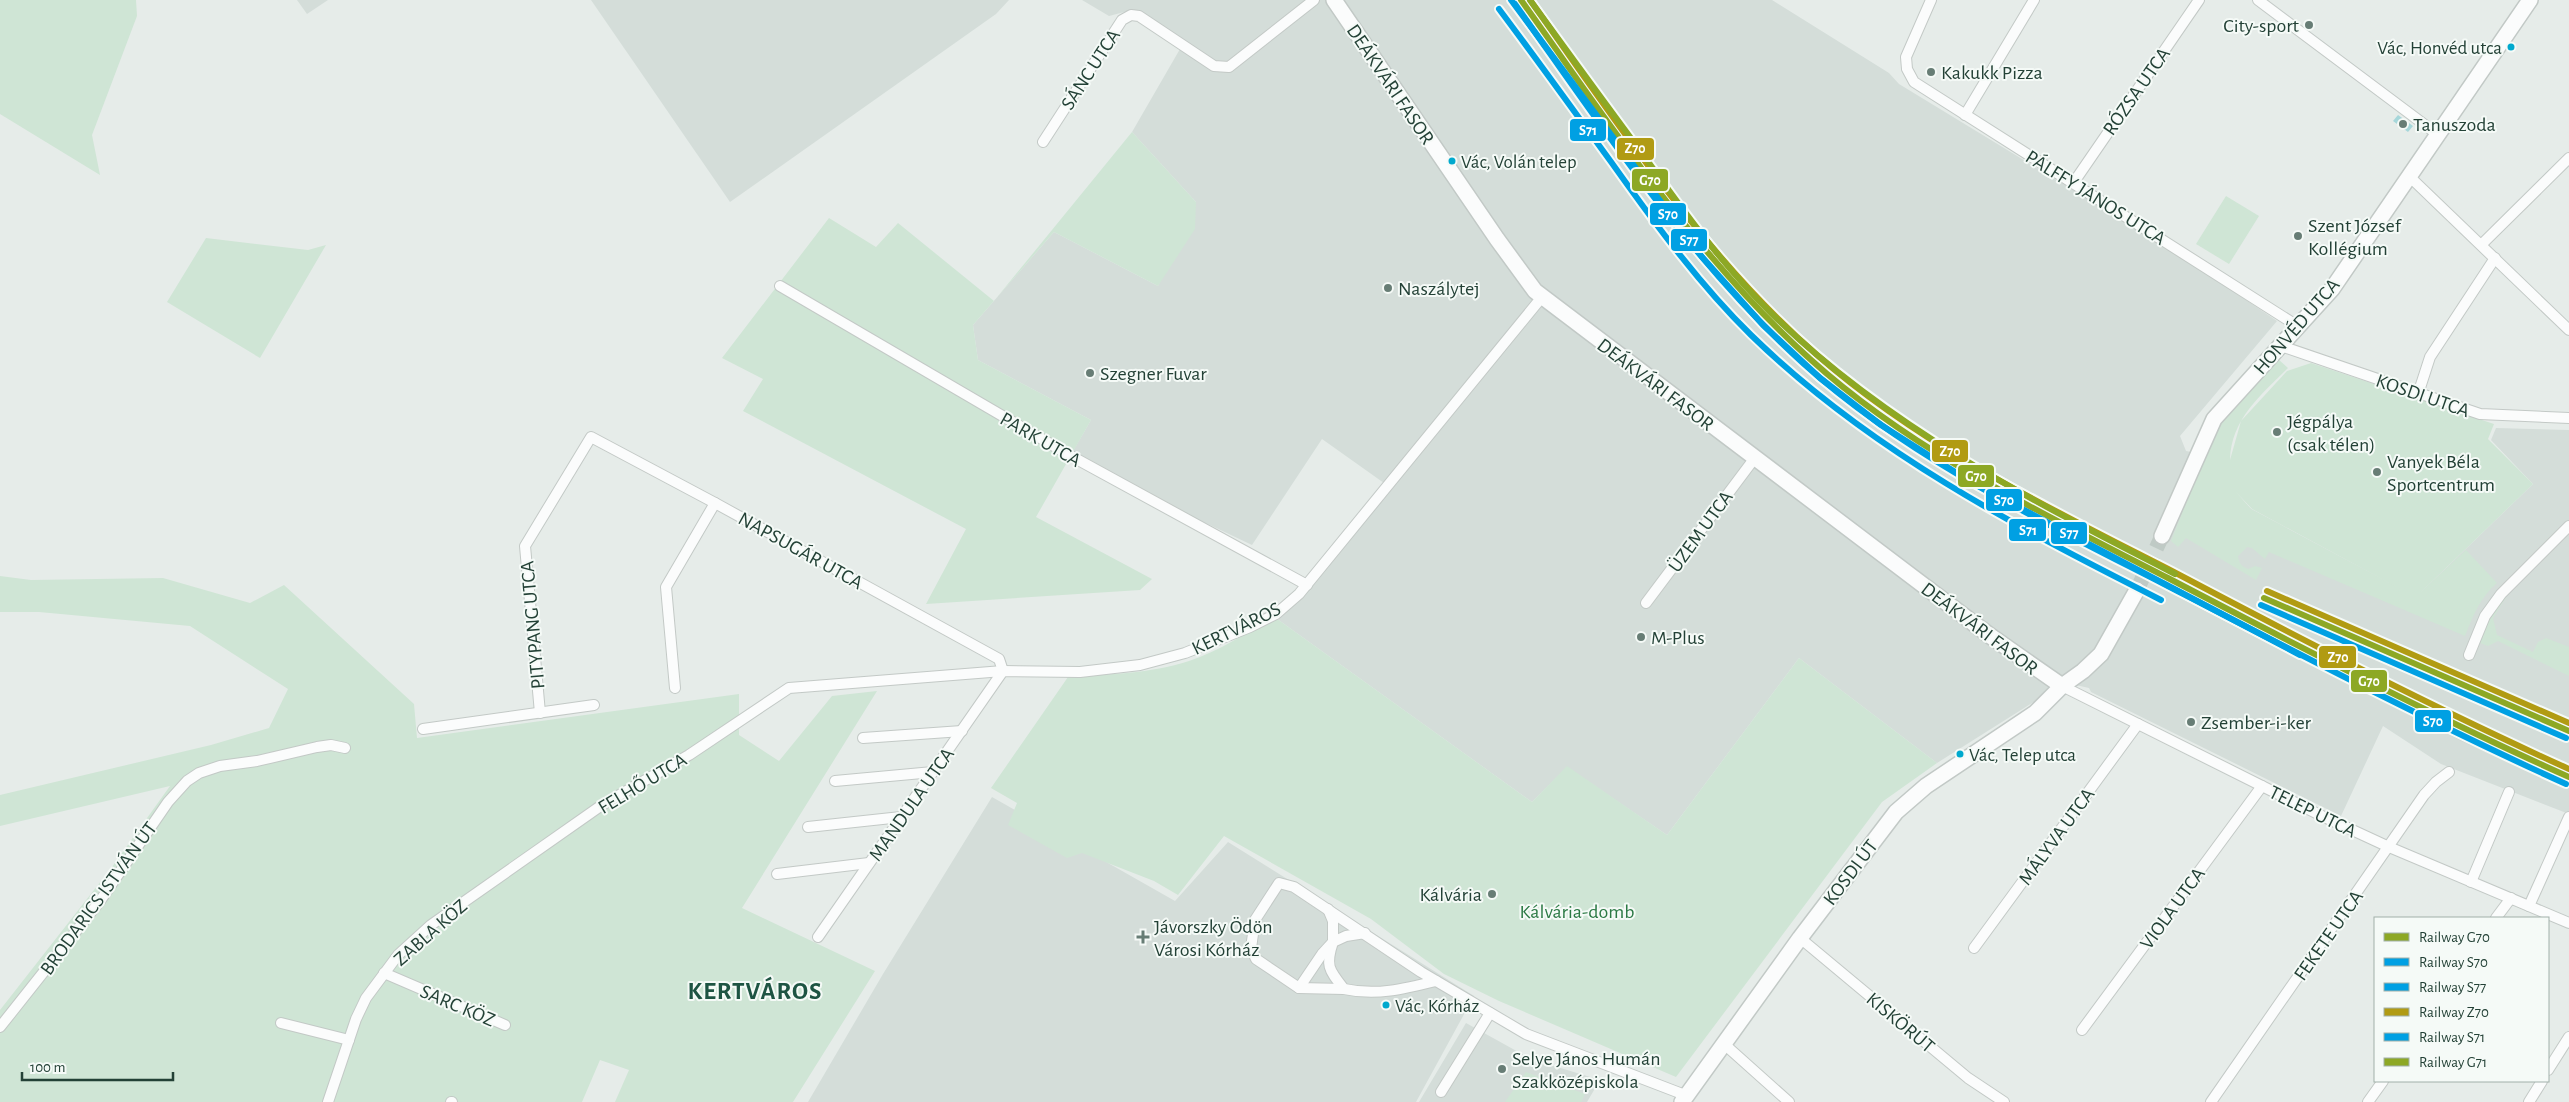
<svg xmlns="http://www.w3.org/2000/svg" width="2569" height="1102" font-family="'Alegreya Sans',sans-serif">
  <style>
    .built { fill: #d4ddd9 }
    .green { fill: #cfe5d5; fill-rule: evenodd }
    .water { fill: #a6d7da }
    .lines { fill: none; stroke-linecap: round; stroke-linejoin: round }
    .secondary-tunnel { stroke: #bfcac5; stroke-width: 15; stroke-dasharray: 15 8; stroke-linecap: butt }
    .street-casing { stroke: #c3c9c6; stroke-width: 12 }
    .secondary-casing { stroke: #c2c9c6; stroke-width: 18 }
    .street { stroke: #fbfcfc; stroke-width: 10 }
    .secondary { stroke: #fbfcfc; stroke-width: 15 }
    .rail-casing { stroke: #c8cdcb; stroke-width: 5 }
    .rail { stroke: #f5faf7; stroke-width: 3; stroke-dasharray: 9; stroke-linecap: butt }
    .rail-1-casing { stroke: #f5faf7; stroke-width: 10 }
    .rail-2-casing { stroke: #f5faf7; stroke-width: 10 }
    .rail-3-casing { stroke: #f5faf7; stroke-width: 10 }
    .rail-4-casing { stroke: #f5faf7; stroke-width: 10 }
    .rail-5-casing { stroke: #f5faf7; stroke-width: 10 }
    .rail-6-casing { stroke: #f5faf7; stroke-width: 10 }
    .rail-1 { stroke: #8da825; stroke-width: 6 }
    .rail-2 { stroke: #00a0e3; stroke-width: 6 }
    .rail-3 { stroke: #00a0e3; stroke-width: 6 }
    .rail-4 { stroke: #b19b13; stroke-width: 6 }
    .rail-5 { stroke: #00a0e3; stroke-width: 6 }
    .rail-6 { stroke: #8da825; stroke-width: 6 }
    .poi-dot { fill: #677d75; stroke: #f5faf7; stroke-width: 2 }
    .bus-dot { fill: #00a9ce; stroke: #f5faf7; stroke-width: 2 }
    .labels { text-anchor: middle; stroke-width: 4; stroke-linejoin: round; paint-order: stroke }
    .bus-label { font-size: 19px; fill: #234136; stroke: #f5faf7; text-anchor: start }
    .poi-label { font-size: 20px; fill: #234136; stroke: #f5faf7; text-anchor: start }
    .street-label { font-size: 20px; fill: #234136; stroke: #f5faf7 }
    .park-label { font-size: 20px; fill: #2b7944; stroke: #f5faf7 }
    .district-label { font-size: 25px; font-weight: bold; letter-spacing: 1px; fill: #1e5443; stroke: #f5faf7 }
    .line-badge { stroke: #f5faf7; stroke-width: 2 }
    .badge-label { font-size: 14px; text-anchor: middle; font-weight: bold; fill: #fff }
  </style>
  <rect width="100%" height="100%" fill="#e6ece9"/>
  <g class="built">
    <path d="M297,0H328L307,14Z"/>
    <path d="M591,0H1009L996,14L730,202Z"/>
    <path d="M1082,0H1772L1889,73L1899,84L2181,256L2277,321L2180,436L2186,451L2230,460L2236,493L2251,509L2416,597L2533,484L2491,440L2496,428L2569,430V814L2441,764L2383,726L2341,816L2091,692L2089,688L2054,680L2040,698L1937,763L1799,658L1667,835L1567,767L1532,802L1273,616L1391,488L1322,439L1252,545L1069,458L1091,420L978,360L973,325L1054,232L1158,286L1196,202L1132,132L1180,49L1128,11L1109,16Z"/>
    <path d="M992,797L1175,901L1228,842L1474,996L1416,1102H808L883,974Z"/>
    <path d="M1466,1023L1531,1059L1600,1080L1587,1102H1419Z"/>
  </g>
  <g class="green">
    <path d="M0,0H136L137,16L92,135L100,175L0,114Z"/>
    <path d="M1132,132L1196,202L1195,229L1158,286L1054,232L973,325L978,360L1091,420L1036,517L1152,579L1140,590L926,604L966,529L743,411L763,379L722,358L829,218L876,247L898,223L994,301Z"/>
    <path d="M2226,196L2259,216L2229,264L2196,244Z"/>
    <path d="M206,238L308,250L326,245L260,358L167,302Z"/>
    <path d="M2278,359L2288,368C2261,395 2231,419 2230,460L2241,421L2287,371L2311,363L2494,424L2488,439L2533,484L2419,594L2466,550L2497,583C2480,597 2473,616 2465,636L2269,552L2265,559L2252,548L2247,547L2238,556C2239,563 2241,566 2248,569L2255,566L2262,568L2256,580L2186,538L2178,547L2171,541L2205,455L2224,415ZM2236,492L2252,509L2406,592L2251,509Z"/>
    <path d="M0,576L31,580L163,578L250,603L284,585L414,704L417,738L739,694V735L779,761L832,696L877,691L742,908L875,971L793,1102H615L629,1070L600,1060L582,1102H0V1010L112,867L170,786L0,826V795L211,745L269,728L288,689L190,626L39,612H0Z"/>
    <path d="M2512,588L2493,618L2497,635L2533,652L2538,642L2546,638L2569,647V676L2498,641L2488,646L2480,643L2485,616Z"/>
    <path d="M1273,616L1532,802L1567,766L1667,835L1799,658L1937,763L1882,802L1676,1077L1499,1001L1444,974L1371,919L1224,836L1178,895L1154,881L1082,853L1067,858L1008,825L1017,803L991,788L1068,677C1108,674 1150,674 1189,661C1219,651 1247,633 1273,616Z"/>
    <path d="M1526,1072L1585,1094L1581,1102H1505Z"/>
  </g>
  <path class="water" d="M2398,115L2413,126L2408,132L2393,121Z"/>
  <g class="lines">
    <path class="secondary-tunnel" d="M2137,590L2162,536"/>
    <defs>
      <g id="street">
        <path d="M1931,0L1906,57L1907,69L1914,82L2299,327"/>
        <path d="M2258,0L2437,134"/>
        <path d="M1965,115L2034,0"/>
        <path d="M1043,142L1122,20L1131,15L1139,16L1214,66L1229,67L1314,0"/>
        <path d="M2410,177L2569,330"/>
        <path d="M2074,182L2199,0"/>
        <path d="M2482,244L2569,158"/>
        <path d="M780,286L1071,456L1307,585"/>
        <path d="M2281,346L2480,414L2569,418"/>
        <path d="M2418,394L2430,357L2495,258"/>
        <path d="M1646,603L1754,459"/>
        <path d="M2469,655L2485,616L2501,594L2569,526"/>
        <path d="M2062,686L2322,816L2389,847L2569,923"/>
        <path d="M675,688L666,587L715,503"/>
        <path d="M540,713L525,546L591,437L715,503L999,659L1003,671"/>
        <path d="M423,729L594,705"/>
        <path d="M863,738L962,731"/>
        <path d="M835,781L933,772"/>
        <path d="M808,827L901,817"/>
        <path d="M777,874L869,863"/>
        <path d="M2471,882L2509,792"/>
        <path d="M2529,906L2569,817"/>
        <path d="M2496,918L2511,898"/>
        <path d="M1365,933L1346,936L1333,942C1325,966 1329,970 1344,989C1376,996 1404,989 1436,981"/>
        <path d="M818,937L1003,671"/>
        <path d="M1800,938L1968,1078L2004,1102"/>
        <path d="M1974,948L2138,724"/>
        <path d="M384,973L505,1025"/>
        <path d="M1299,988L1322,954L1333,942V921L1328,909"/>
        <path d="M1344,989L1299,988L1256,959L1251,948L1255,920L1279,883L1294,887L1421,972L1526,1034L1685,1095"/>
        <path d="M281,1023L349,1040"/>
        <path d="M0,1027L100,901L168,802L187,781L199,773L220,766L257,761L317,747L331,745L345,748"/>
        <path d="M2082,1030L2262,786"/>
        <path d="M1723,1043L1789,1102"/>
        <path d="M2548,1070L2569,1037"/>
        <path d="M1441,1092L1490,1013"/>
        <path d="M328,1102L356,1019L366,998L398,955L431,925L602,805L689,755L789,688L1003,671L1080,672L1140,665L1185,653L1250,627L1276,614L1299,594L1542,297"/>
        <path d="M451,1102H452"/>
        <path d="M2211,1102L2424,795L2436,782L2449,772"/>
        <path d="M2368,1102L2383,1081"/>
        <path d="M2529,1102L2542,1081"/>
      </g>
      <g id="secondary">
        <path d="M1334,0L1497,239L1535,291L1989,635L2062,686"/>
        <path d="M2162,536L2214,419L2332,289L2530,0"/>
        <path d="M1682,1102L1800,938L1896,812L1926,786L2035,713L2062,686L2083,671L2101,654L2137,590"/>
      </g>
    </defs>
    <use href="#street" class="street-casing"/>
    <use href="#secondary" class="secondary-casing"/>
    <use href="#street" class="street"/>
    <use href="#secondary" class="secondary"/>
    <defs>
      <path id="rail" d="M2300,655L2463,739L2569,786"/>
    </defs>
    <use href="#rail" class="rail-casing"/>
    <use href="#rail" class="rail"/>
    <defs>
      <g id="rail-1">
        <path d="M1521,0C1610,124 1695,256 1810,359C1914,453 2044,514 2168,578C2300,647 2433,716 2569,777"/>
        <path d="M2264,598L2569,731"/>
      </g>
      <g id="rail-2">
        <path d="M1515,4C1604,129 1690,261 1804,364C1909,458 2039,520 2164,584C2297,653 2429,722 2566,784"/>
        <path d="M2261,605L2566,738"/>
      </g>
      <path id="rail-3" d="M1511,0L1702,257L1763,325L1820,378L1881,425L1971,482L2300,655"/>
      <g id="rail-4">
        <path d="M1530,0C1618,123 1702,255 1817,355C1922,447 2049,508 2172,571C2303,640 2434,708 2569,769"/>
        <path d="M2267,591L2569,723"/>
      </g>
      <path id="rail-5" d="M1499,9C1538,61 1576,114 1614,166C1656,225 1700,285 1751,335C1870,451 2015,526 2161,600"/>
      <path id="rail-6" d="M1530,0C1567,51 1604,102 1642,153C1682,209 1723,266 1772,314C1888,427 2032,501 2175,574"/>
    </defs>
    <use href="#rail-1" class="rail-1-casing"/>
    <use href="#rail-2" class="rail-2-casing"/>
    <use href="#rail-3" class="rail-3-casing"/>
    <use href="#rail-4" class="rail-4-casing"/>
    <use href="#rail-5" class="rail-5-casing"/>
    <use href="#rail-6" class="rail-6-casing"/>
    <use href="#rail-1" class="rail-1"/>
    <use href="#rail-2" class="rail-2"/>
    <use href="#rail-3" class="rail-3"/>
    <use href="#rail-4" class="rail-4"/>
    <use href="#rail-5" class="rail-5"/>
    <use href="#rail-6" class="rail-6"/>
  </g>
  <g class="poi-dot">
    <circle cx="2309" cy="25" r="5"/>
    <circle cx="1931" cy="72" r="5"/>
    <circle cx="2403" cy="124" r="5"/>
    <circle cx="2298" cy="236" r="5"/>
    <circle cx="1388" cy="288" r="5"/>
    <circle cx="1090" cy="373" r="5"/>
    <circle cx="2277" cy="432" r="5"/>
    <circle cx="2377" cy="472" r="5"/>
    <circle cx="1641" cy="637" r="5"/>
    <circle cx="2191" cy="722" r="5"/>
    <circle cx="1492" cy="894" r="5"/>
    <path d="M1140.5 929.5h5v5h5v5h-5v5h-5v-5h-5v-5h5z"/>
    <circle cx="1502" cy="1069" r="5"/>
  </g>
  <g class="bus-dot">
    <circle cx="2511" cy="47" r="4.5"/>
    <circle cx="1452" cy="161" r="4.5"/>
    <circle cx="1960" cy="754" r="4.5"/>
    <circle cx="1386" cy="1005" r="4.5"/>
  </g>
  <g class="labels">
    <g class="bus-label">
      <text x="2502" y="54" text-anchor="end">Vác, Honvéd utca</text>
      <text x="1461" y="168">Vác, Volán telep</text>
      <text x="1969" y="761">Vác, Telep utca</text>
      <text x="1395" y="1012">Vác, Kórház</text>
    </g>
    <g class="poi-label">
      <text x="2299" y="32" text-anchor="end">City-sport</text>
      <text x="1941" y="79">Kakukk Pizza</text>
      <text x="2413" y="131">Tanuszoda</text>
      <text x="2308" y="232">Szent József<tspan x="2308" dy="23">Kollégium</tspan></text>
      <text x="1398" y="295">Naszálytej</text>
      <text x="1100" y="380">Szegner Fuvar</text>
      <text x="2287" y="428">Jégpálya<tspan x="2287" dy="23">(csak télen)</tspan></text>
      <text x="2387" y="468">Vanyek Béla<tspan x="2387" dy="23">Sportcentrum</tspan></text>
      <text x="1651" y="644">M-Plus</text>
      <text x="2201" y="729">Zsember-i-ker</text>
      <text x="1482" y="901" text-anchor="end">Kálvária</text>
      <text x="1154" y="933">Jávorszky Ödön<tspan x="1154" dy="23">Városi Kórház</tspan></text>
      <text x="1512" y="1065">Selye János Humán<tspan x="1512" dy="23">Szakközépiskola</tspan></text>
    </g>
    <g class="street-label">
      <text transform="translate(1090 69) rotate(-57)" y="7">SÁNC UTCA</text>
      <text transform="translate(1391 84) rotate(56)" y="7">DEÁKVÁRI FASOR</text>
      <text transform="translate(2136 91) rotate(-55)" y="7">RÓZSA UTCA</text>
      <text transform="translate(2096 197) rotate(32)" y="7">PÁLFFY JÁNOS UTCA</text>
      <text transform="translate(2296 326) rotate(-49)" y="7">HONVÉD UTCA</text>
      <text transform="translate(1656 384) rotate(37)" y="7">DEÁKVÁRI FASOR</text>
      <text transform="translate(2423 395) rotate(19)" y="7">KOSDI UTCA</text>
      <text transform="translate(1041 439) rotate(30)" y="7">PARK UTCA</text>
      <text transform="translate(1700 531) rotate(-54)" y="7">ÜZEM UTCA</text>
      <text transform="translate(801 550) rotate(29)" y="7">NAPSUGÁR UTCA</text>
      <text transform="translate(532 625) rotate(-95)" y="7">PITYPANG UTCA</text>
      <text transform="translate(1236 628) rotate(-26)" y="7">KERTVÁROS</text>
      <text transform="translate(1980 628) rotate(37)" y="7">DEÁKVÁRI FASOR</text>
      <text transform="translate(642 783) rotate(-31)" y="7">FELHŐ UTCA</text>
      <text transform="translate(911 804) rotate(-55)" y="7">MANDULA UTCA</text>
      <text transform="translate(2313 811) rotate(26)" y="7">TELEP UTCA</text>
      <text transform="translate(2056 836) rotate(-54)" y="7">MÁLYVA UTCA</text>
      <text transform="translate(1850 872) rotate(-53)" y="7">KOSDI ÚT</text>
      <text transform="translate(98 898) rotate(-54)" y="7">BRODARICS ISTVÁN ÚT</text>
      <text transform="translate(2172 908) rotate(-54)" y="7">VIOLA UTCA</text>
      <text transform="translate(430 932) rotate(-41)" y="7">ZABLA KÖZ</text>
      <text transform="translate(2328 935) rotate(-55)" y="7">FEKETE UTCA</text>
      <text transform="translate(458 1005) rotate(23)" y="7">SARC KÖZ</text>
      <text transform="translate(1901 1022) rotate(40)" y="7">KISKÖRÚT</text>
    </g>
    <g class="park-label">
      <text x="1577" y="918">Kálvária-domb</text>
    </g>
    <g class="district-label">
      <text x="755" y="999">KERTVÁROS</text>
    </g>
  </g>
  <g class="line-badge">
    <rect x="1569" y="118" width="38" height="24" rx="5" fill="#00a0e3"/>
    <rect x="1616" y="137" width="39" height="24" rx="5" fill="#b19b13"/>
    <rect x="1631" y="168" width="38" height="24" rx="5" fill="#8da825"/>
    <rect x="1649" y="202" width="38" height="24" rx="5" fill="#00a0e3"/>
    <rect x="1670" y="228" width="38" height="24" rx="5" fill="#00a0e3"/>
    <rect x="1931" y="439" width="38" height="24" rx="5" fill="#b19b13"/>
    <rect x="1957" y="464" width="38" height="24" rx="5" fill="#8da825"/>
    <rect x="1985" y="488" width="38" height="24" rx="5" fill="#00a0e3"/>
    <rect x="2008" y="518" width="39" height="24" rx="5" fill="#00a0e3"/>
    <rect x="2050" y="521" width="38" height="24" rx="5" fill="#00a0e3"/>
    <rect x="2318" y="645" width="39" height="24" rx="5" fill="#b19b13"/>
    <rect x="2350" y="669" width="38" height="24" rx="5" fill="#8da825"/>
    <rect x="2414" y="709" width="38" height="24" rx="5" fill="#00a0e3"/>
  </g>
  <g class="badge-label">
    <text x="1588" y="135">S71</text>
    <text x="1635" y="153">Z70</text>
    <text x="1650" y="185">G70</text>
    <text x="1668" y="219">S70</text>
    <text x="1689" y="245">S77</text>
    <text x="1950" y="456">Z70</text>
    <text x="1976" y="481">G70</text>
    <text x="2004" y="505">S70</text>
    <text x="2028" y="535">S71</text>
    <text x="2069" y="538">S77</text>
    <text x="2338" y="662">Z70</text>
    <text x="2369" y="686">G70</text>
    <text x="2433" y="726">S70</text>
  </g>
  <rect x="2374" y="917" width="175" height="165" fill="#f5faf7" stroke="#a1b0aa"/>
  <rect x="2384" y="933" width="25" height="8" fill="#8da825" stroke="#a1b0aa"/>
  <text x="2419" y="942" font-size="15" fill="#234136">Railway G70</text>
  <rect x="2384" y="958" width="25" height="8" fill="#00a0e3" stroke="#a1b0aa"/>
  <text x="2419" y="967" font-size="15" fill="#234136">Railway S70</text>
  <rect x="2384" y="983" width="25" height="8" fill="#00a0e3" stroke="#a1b0aa"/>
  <text x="2419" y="992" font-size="15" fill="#234136">Railway S77</text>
  <rect x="2384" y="1008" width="25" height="8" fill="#b19b13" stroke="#a1b0aa"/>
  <text x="2419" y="1017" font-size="15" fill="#234136">Railway Z70</text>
  <rect x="2384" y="1033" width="25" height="8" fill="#00a0e3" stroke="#a1b0aa"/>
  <text x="2419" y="1042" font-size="15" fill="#234136">Railway S71</text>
  <rect x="2384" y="1058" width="25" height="8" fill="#8da825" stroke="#a1b0aa"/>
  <text x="2419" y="1067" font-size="15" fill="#234136">Railway G71</text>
  <path d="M22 1072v8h151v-8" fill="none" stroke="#234136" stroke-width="2.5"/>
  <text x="30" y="1072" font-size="15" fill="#234136" stroke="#f5faf7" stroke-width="4" paint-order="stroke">100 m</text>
</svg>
